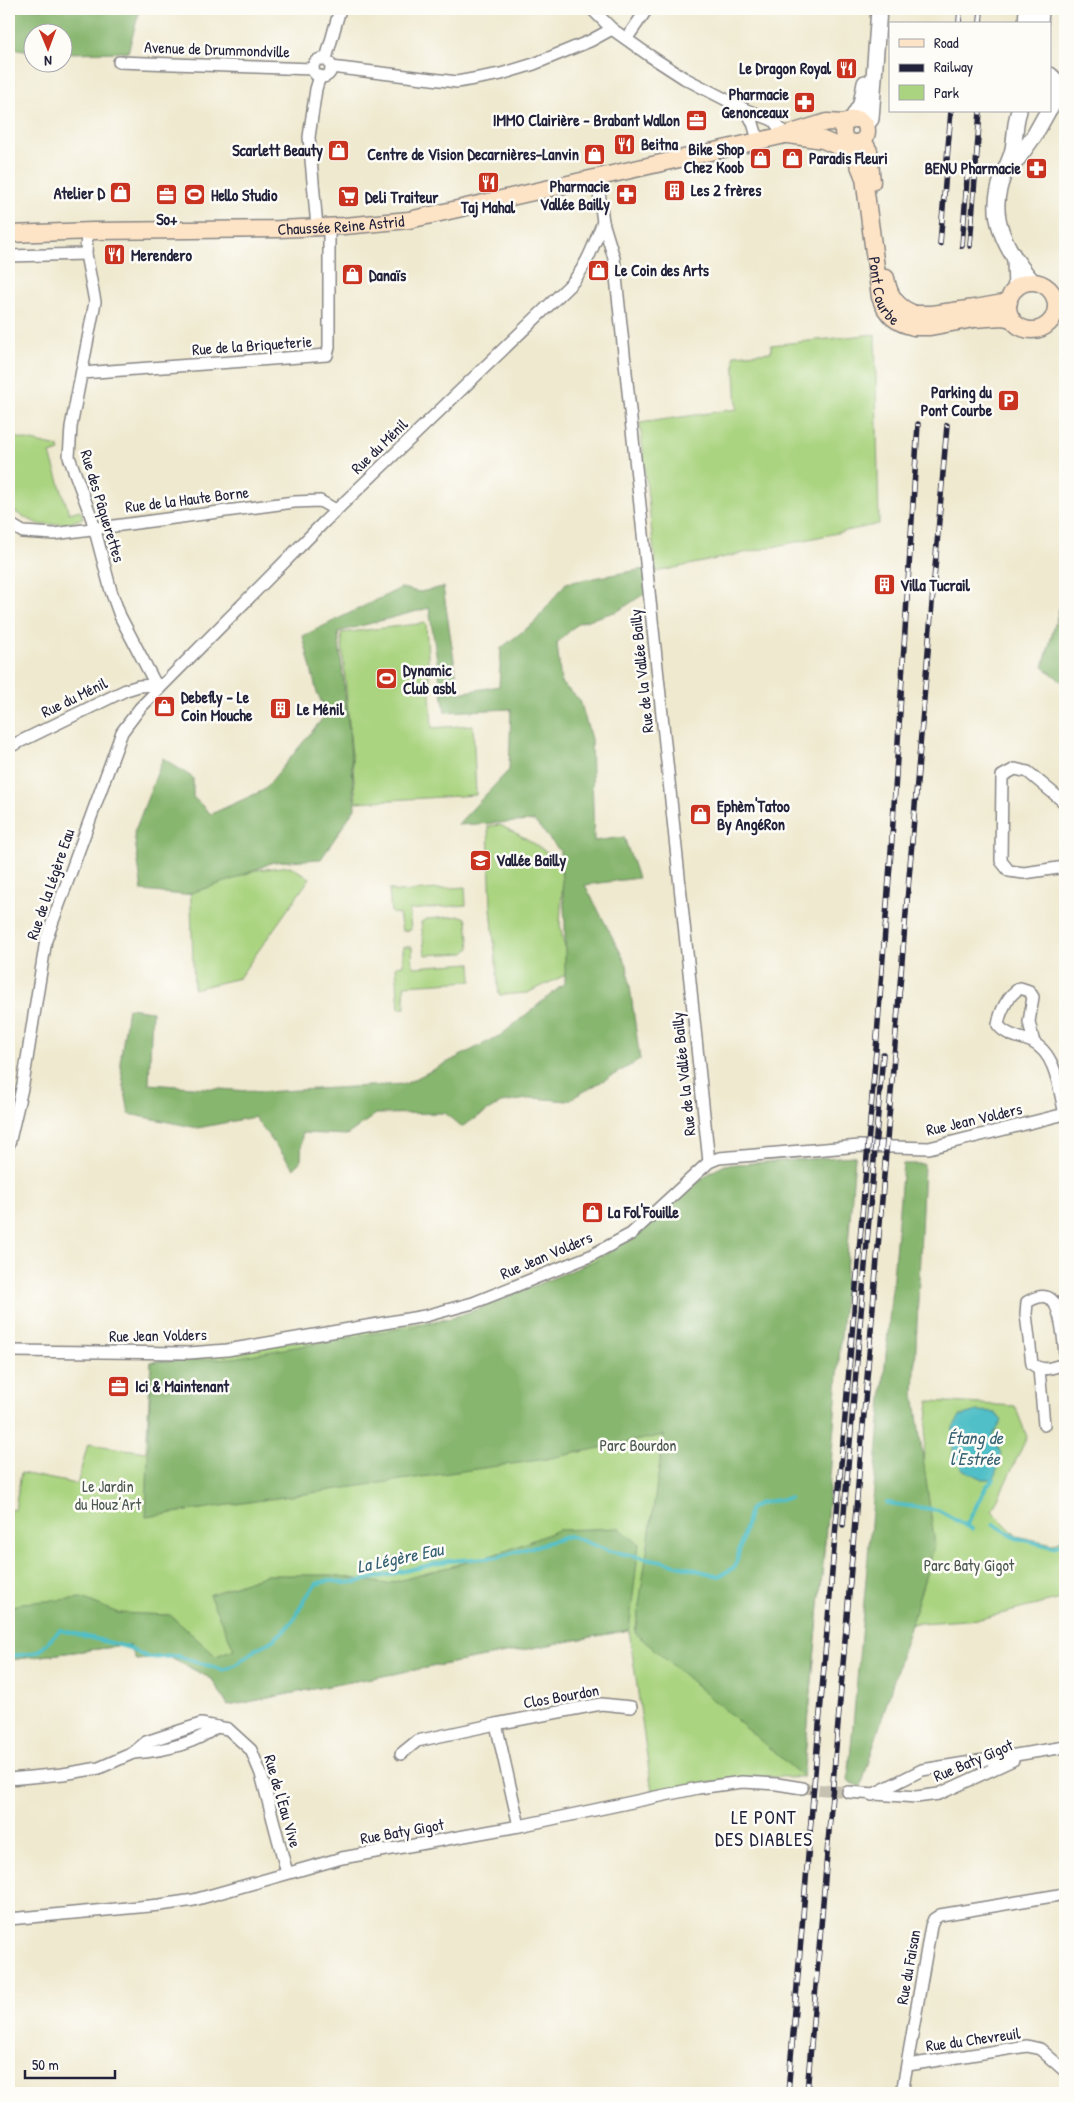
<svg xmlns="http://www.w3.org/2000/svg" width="1074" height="2102" font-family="'Patrick Hand',sans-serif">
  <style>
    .green { fill: #aad480; stroke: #667b5e }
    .forest { fill: #87b66e; stroke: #546c54 }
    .water { fill: #51bfc7; stroke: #3a7081 }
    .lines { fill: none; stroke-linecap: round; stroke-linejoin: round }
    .stream { stroke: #51bfc7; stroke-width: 4 }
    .minor-tunnel { stroke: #c6c1b1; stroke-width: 11; stroke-dasharray: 11 5.5; stroke-linecap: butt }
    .minor-casing { stroke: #888685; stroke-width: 14 }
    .tertiary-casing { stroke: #888685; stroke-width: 18 }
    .secondary-casing { stroke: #888685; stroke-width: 19 }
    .minor { stroke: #fff; stroke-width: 11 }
    .tertiary { stroke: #fff; stroke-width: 15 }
    .secondary { stroke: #fee4c6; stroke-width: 16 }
    .rail-casing { stroke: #22223b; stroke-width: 5.5 }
    .rail { stroke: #fdfcf7; stroke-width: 4; stroke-dasharray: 11; stroke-linecap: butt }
    .secondary-bridge-casing { stroke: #888685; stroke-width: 19; stroke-linecap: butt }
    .secondary-bridge { stroke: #fee4c6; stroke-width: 16 }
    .labels { text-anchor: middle; stroke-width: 5; stroke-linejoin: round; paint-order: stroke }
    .street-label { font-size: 16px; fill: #22223b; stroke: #fdfcf7 }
    .poi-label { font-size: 16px; font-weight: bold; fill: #22223b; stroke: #fdfcf7; text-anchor: start }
    .park-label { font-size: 16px; fill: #4b5750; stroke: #fdfcf7 }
    .water-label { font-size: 18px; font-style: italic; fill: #356173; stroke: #fdfcf7 }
    .quarter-label { font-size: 19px; letter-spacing: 1px; fill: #22223b; stroke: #fdfcf7 }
  </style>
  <rect width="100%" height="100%" fill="#fdfcf7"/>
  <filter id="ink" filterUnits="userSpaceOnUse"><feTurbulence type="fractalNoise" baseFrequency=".02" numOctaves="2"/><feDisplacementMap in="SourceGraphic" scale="10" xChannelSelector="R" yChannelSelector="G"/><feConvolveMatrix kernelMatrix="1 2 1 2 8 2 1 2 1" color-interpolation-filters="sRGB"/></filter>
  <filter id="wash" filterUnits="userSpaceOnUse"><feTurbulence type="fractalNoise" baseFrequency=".0096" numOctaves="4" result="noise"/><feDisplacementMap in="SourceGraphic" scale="20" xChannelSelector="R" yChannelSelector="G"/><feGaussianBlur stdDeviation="1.12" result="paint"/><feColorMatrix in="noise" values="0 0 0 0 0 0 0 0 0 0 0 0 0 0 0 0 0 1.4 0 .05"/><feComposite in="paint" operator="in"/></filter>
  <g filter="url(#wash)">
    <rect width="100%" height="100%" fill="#efe9cf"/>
    <g class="green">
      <path d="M875,334L879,524L656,572L640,423L737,409L734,355L771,352V345Z"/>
      <path d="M9,436L58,447L60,451L50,454L69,513L80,510L83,518L70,523L40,525L9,509Z"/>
      <path d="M426,623L432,728L473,725L476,795L356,802L341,633Z"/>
      <path d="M500,825L527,839L555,858L563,877L560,924L570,973L527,993L499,995L491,908L488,826Z"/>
      <path d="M290,866L310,878L239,978L194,989L190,878Z"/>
      <path d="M465,887L466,905L409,910L411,930L402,931L399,914L391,913L389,889L398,892Z"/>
      <path d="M461,916L466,918L467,922L470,948L465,953L425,955L421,922L427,919Z"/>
      <path d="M403,947H412L413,967L471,963L472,981L404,985L405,1008L399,1009L396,966L403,965Z"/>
      <path d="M855,1156L822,1468L825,1541L803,1777C752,1775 703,1784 652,1792L629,1630L323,1687L228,1706L212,1679L169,1657L136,1660L130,1645L9,1660V1509L15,1510L21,1473L77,1484L88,1444L146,1452L151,1362L466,1316L572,1272L725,1165Z"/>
      <path d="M929,1401L1015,1406L1027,1437L992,1511L1017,1536L1053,1544L1065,1538V1598L980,1619L907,1624Z"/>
    </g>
    <g class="forest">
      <path d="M9,9H140L128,52L63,53L62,32H32V51L9,48Z"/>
      <path d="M644,569L647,592L618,611L578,623L557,643L561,683L580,700L591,739L594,841L624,837L638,878L585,885L627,965L640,1060L567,1101L534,1098L501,1103L461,1127L445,1113L376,1114L347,1135L302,1133L301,1160L294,1169L254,1117L198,1128L129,1114L120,1063L128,1008L152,1011L149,1084L263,1092L405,1084L501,1035L565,983V922L560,851L534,821L457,825L509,770L511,709L445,712L429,608L338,632L349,730L355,808L321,859L273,862L232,880L184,895L142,891L134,833L163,758L193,778V797L211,814L264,790L327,713L317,693L303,636L401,588L420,592L443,587L459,693L499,686L501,648L535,622L566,583Z"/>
      <path d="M1065,588V684L1043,667Z"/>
      <path d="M855,1156L825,1541L803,1777L635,1633L664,1435L546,1459L146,1517L151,1362L233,1358L439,1322L478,1309L602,1258L711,1172L725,1165Z"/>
      <path d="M903,1164H924L914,1393L935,1545L861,1787L848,1781Z"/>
      <path d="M619,1528L639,1544L629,1630L323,1687L228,1706L212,1679L169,1657L136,1660L130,1645L9,1660V1608L22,1603L82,1598L118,1613L170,1615L216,1656L234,1649L209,1595L266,1575H333L387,1584L503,1552L558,1530Z"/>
    </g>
    <path class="water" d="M977,1411L995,1412L1002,1421L993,1435L1001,1454L994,1479H982L962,1469L953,1456V1427L960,1416Z"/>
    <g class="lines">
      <g class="stream">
        <path d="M887,1503L938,1510L972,1529"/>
        <path d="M993,1524L1016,1538L1054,1547L1065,1542"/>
        <path d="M966,1526L986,1487L994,1479"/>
        <path d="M9,1655C18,1656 37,1654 43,1648C49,1642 53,1636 60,1630L127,1647L149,1658L177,1656L223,1670L237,1664L256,1649L270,1642L284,1631L295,1618L305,1598L316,1584L330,1580L343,1583L356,1582L448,1561L498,1557L570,1536L609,1551L662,1561L719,1576L735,1567L750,1509L760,1503L790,1498"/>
      </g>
    </g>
  </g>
  <g filter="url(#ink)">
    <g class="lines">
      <path class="minor-tunnel" d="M802,1788L848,1792"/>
      <defs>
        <g id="minor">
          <path d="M592,9L612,29L650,56L684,78L746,110L773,120L785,135"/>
          <path d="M627,38L647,9"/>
          <path d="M326,59L340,9"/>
          <circle cx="322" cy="68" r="9"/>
          <path d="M119,62L313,69"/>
          <path d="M331,67L457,82L501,74L534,64L590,41L612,29"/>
          <path d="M746,110L753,123L758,140"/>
          <path d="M597,177L603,222L614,258L709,1162"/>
          <path d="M317,227L309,137L316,89L320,76"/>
          <path d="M87,231L86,254L95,302L71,427L69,457L92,519L111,591L120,616L156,685L163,684"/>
          <path d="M9,256L86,254"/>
          <path d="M82,373L327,355L329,347V227"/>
          <path d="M13,526L23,532L54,534L294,502L320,501L336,510"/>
          <path d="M9,747L126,690L139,686L156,685"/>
          <path d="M1065,803L1028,772L1015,769L1002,776L1001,861L1009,871L1024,873L1065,867"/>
          <path d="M1034,1043L1029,1022L1033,997L1029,991L1020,988C1008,995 1000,1011 998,1025C1006,1036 1021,1037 1032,1042C1057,1054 1059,1091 1065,1114"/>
          <path d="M9,1144L23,1084L46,940L122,732L140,708L325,521L571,284C587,266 594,244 603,222"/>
          <path d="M9,1351L189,1353L227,1350L425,1316L473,1303L590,1256L631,1234L709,1162L719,1158L860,1146L929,1148L1065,1114"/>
          <path d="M1065,1353C1063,1339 1062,1300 1046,1297C1040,1295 1033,1299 1027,1302L1026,1314L1032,1364C1044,1373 1052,1367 1065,1364"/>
          <path d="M1039,1369L1044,1425"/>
          <path d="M496,1724L519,1826"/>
          <path d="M133,1753C161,1751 195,1744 216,1727"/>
          <path d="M401,1754L417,1741L496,1724L601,1704L631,1707"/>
          <path d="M9,1779L63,1774L99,1768L133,1753L146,1742L201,1724L228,1729L251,1750L261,1774L287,1873"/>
          <path d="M848,1792L916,1797L939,1794L1013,1760"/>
          <path d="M872,1795L922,1770L1065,1747"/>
          <path d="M9,1919L160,1905L194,1900L342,1858L519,1826L698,1788L742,1782L777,1784L802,1788"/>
          <path d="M908,2065L1027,2046L1040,2049L1065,2071"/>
          <path d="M902,2093L931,1926L934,1919L940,1915L1065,1894"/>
        </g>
        <g id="tertiary">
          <path d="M1026,24L1027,9"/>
          <path d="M1040,24L1041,9"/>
          <path d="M1050,75C1063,85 1059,98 1050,108"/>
          <path d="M1019,111C1014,124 1016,139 1012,153C1008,165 1002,176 999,189C990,223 1011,257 1033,282"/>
          <path d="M852,119L861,104L865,83"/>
          <path d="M866,125L871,119L879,9"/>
          <path d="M1011,168L1034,136L1048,111"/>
          <path d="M1015,260L1016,289"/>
        </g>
        <g id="secondary">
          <circle cx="855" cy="131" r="12"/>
          <path d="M789,135L823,140L854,153"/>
          <path d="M863,140L869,151L872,182"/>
          <path id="s1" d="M854,143V153L864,178L880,297C886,315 896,323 914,327"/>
          <path id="s2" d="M9,234L93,231L279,229L344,226L409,220L785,135L827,122L845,123"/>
          <path d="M886,278C889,297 898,308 915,314"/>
          <circle cx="1032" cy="306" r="24"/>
          <path d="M975,308L1009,302"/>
          <path d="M974,319L1002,317L1012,319"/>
        </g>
      </defs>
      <use href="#minor" class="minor-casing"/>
      <use href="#tertiary" class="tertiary-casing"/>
      <use href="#secondary" class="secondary-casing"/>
      <use href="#minor" class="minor"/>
      <use href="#tertiary" class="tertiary"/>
      <use href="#secondary" class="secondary"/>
      <defs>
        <g id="rail">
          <path d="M959,24L960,9"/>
          <path d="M980,24L981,9"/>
          <path d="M940,244L951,111"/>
          <path d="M962,246L968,166"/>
          <path d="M970,246L980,111"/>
          <path d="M843,1525L883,1054"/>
          <path d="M788,2093L876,1050L892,838L918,424"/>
          <path d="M807,2093L947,425"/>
        </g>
      </defs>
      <use href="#rail" class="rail-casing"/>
      <use href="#rail" class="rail"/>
      <defs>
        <g id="secondary-bridge">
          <path d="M915,314H932L975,308"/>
          <path d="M914,327H930L974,319"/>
        </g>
      </defs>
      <use href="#secondary-bridge" class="secondary-bridge-casing"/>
      <use href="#secondary-bridge" class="secondary-bridge"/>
    </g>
  </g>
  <defs>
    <symbol id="restaurant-square" viewBox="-11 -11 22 22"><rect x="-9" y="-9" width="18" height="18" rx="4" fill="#c8321e" stroke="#fdfcf7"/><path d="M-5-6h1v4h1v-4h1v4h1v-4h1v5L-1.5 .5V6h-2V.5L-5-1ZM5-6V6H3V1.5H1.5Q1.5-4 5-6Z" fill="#fff"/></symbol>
    <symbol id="pharmacy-square" viewBox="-11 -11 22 22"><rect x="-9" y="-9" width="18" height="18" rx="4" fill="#c8321e" stroke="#fdfcf7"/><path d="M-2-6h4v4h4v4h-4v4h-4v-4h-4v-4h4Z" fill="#fff"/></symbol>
    <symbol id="office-square" viewBox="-11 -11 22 22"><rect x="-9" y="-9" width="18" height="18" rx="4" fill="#c8321e" stroke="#fdfcf7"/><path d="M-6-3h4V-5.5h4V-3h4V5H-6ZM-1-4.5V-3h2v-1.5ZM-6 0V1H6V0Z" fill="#fff"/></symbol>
    <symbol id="shop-square" viewBox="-11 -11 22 22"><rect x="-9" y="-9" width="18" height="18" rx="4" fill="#c8321e" stroke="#fdfcf7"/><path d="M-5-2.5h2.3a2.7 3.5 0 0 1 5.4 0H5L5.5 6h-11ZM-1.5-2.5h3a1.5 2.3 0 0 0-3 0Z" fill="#fff"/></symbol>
    <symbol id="building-square" viewBox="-11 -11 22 22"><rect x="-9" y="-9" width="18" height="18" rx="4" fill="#c8321e" stroke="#fdfcf7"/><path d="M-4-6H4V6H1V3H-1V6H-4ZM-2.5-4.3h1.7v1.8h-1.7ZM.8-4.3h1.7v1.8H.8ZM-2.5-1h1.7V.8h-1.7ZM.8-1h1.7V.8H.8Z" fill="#fff"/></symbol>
    <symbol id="stadium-square" viewBox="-11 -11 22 22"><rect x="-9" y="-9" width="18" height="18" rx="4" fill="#c8321e" stroke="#fdfcf7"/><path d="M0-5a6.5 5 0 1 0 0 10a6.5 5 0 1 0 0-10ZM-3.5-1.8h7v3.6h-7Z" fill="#fff"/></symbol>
    <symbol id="supermarket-square" viewBox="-11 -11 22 22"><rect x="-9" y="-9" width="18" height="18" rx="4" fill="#c8321e" stroke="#fdfcf7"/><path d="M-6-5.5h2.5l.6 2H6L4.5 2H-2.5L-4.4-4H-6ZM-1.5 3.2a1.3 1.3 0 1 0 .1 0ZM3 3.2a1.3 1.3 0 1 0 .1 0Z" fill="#fff"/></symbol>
    <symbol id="parking-square" viewBox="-11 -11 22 22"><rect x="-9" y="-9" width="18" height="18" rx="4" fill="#c8321e" stroke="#fdfcf7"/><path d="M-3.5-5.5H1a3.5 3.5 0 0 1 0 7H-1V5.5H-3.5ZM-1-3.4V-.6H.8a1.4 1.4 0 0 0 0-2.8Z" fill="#fff"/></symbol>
    <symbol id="school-square" viewBox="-11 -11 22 22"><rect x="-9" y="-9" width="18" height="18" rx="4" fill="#c8321e" stroke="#fdfcf7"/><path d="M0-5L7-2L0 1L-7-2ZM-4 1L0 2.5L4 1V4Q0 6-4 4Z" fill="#fff"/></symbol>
  </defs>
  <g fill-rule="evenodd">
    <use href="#restaurant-square" x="834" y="56" width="25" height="25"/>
    <use href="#pharmacy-square" x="792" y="90" width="25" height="25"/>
    <use href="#office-square" x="684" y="108" width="25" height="25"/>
    <use href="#restaurant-square" x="612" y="132" width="25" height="25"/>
    <use href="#shop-square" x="326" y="138" width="25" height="25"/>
    <use href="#shop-square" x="582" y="142" width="25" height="25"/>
    <use href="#shop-square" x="748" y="146" width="25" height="25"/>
    <use href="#shop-square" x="780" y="146" width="25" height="25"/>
    <use href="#pharmacy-square" x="1024" y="156" width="25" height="25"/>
    <use href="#restaurant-square" x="476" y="170" width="25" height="25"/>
    <use href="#building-square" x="662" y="178" width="25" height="25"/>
    <use href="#shop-square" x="108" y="180" width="25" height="25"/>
    <use href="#office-square" x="154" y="182" width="25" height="25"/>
    <use href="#stadium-square" x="182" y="182" width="25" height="25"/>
    <use href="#pharmacy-square" x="614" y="182" width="25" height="25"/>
    <use href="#supermarket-square" x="336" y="184" width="25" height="25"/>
    <use href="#restaurant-square" x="102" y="242" width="25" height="25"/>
    <use href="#shop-square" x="586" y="258" width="25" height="25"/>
    <use href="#shop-square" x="340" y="262" width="25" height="25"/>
    <use href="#parking-square" x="996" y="388" width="25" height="25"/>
    <use href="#building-square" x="872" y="572" width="25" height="25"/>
    <use href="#stadium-square" x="374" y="666" width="25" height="25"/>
    <use href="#shop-square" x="152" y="694" width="25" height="25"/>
    <use href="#building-square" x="268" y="696" width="25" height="25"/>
    <use href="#shop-square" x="688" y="802" width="25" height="25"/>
    <use href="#school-square" x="468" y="848" width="25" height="25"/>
    <use href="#shop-square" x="580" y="1200" width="25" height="25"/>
    <use href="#office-square" x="106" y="1374" width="25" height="25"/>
  </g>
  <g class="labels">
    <g class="street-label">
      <text transform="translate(217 49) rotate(2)" y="6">Avenue de Drummondville</text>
      <text dy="6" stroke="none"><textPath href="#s2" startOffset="332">Chaussée Reine Astrid</textPath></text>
      <text dy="6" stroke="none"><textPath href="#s1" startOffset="152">Pont Courbe</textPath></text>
      <text transform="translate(252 345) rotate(-4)" y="6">Rue de la Briqueterie</text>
      <text transform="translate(379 446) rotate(-44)" y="6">Rue du Ménil</text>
      <text transform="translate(187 499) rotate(-7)" y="6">Rue de la Haute Borne</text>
      <text transform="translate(103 506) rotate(73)" y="6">Rue des Pâquerettes</text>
      <text transform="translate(641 671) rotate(-96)" y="6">Rue de la Vallée Bailly</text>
      <text transform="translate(74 697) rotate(-26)" y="6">Rue du Ménil</text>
      <text transform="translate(50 884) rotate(-71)" y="6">Rue de la Légère Eau</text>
      <text transform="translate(683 1074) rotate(-96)" y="6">Rue de la Vallée Bailly</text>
      <text transform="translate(974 1119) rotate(-13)" y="6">Rue Jean Volders</text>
      <text transform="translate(546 1255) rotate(-23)" y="6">Rue Jean Volders</text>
      <text transform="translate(158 1335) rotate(-1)" y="6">Rue Jean Volders</text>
      <text transform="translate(561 1696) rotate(-10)" y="6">Clos Bourdon</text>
      <text transform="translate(973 1760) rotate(-23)" y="6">Rue Baty Gigot</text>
      <text transform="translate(283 1801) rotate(74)" y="6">Rue de l'Eau Vive</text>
      <text transform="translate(402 1831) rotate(-10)" y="6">Rue Baty Gigot</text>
      <text transform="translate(908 1967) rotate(-80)" y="6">Rue du Faisan</text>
      <text transform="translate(973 2039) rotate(-8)" y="6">Rue du Chevreuil</text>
    </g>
    <g class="poi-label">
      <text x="831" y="74" text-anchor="end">Le Dragon Royal</text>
      <text x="789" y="100" text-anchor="end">Pharmacie<tspan x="789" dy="18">Genonceaux</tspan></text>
      <text x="680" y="126" text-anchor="end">IMMO Clairière - Brabant Wallon</text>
      <text x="641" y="150">Beitna</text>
      <text x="744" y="155" text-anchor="end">Bike Shop<tspan x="744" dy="18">Chez Koob</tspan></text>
      <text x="323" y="156" text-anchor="end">Scarlett Beauty</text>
      <text x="579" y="160" text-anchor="end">Centre de Vision Decarnières-Lanvin</text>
      <text x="809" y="164">Paradis Fleuri</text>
      <text x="1021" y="174" text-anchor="end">BENU Pharmacie</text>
      <text x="610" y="192" text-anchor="end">Pharmacie<tspan x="610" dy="18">Vallée Bailly</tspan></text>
      <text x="691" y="196">Les 2 frères</text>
      <text x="105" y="199" text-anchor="end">Atelier D</text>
      <text x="211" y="201">Hello Studio</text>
      <text x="365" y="203">Deli Traiteur</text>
      <text x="488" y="213" text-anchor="middle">Taj Mahal</text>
      <text x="167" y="225" text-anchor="middle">So+</text>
      <text x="131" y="261">Merendero</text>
      <text x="615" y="276">Le Coin des Arts</text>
      <text x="369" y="281">Danaïs</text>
      <text x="992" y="398" text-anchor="end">Parking du<tspan x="992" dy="18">Pont Courbe</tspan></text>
      <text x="900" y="591">Villa Tucrail</text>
      <text x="403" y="676">Dynamic<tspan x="403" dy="18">Club asbl</tspan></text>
      <text x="181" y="703">Debefly - Le<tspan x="181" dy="18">Coin Mouche</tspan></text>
      <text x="297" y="715">Le Ménil</text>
      <text x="717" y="812">Ephèm'Tatoo<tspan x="717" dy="18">By AngéRon</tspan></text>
      <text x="496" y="866">Vallée Bailly</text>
      <text x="608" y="1218">La Fol'Fouille</text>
      <text x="135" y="1392">Ici &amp; Maintenant</text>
    </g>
    <g class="park-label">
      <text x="638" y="1451">Parc Bourdon</text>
      <text x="108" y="1492">Le Jardin<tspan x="108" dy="18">du Houz’Art</tspan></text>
      <text x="969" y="1571">Parc Baty Gigot</text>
    </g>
    <g class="water-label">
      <text x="975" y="1444">Étang de<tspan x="975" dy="21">l'Estrée</tspan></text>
      <text transform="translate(400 1558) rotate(-12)" y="6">La Légère Eau</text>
    </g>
    <g class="quarter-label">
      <text x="764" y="1824">LE PONT<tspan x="764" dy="22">DES DIABLES</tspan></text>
    </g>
  </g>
  <rect width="1074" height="2102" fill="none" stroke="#fdfcf7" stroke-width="30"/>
  <rect x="889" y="22" width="162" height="90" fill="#fdfcf7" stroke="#a5a5ac"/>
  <rect x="899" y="39" width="25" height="8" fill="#fee4c6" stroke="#a5a5ac"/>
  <text x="934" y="48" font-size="15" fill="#22223b">Road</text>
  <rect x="899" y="64" width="25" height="8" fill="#22223b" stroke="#a5a5ac"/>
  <text x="934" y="72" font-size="15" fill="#22223b">Railway</text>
  <rect x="899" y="85" width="25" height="15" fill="#aad480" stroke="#a5a5ac"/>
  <text x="934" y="98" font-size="15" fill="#22223b">Park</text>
  <g transform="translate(48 48) rotate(179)"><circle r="24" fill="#fdfcf7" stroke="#a5a5ac"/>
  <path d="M0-4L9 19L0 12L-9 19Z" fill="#c8321e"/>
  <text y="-8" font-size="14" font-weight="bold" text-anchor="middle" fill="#22223b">N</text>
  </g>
  <path d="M25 2070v8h90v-8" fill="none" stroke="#22223b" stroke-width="2.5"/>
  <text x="32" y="2070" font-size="15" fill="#22223b" stroke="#fdfcf7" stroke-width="4" paint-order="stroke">50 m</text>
</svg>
